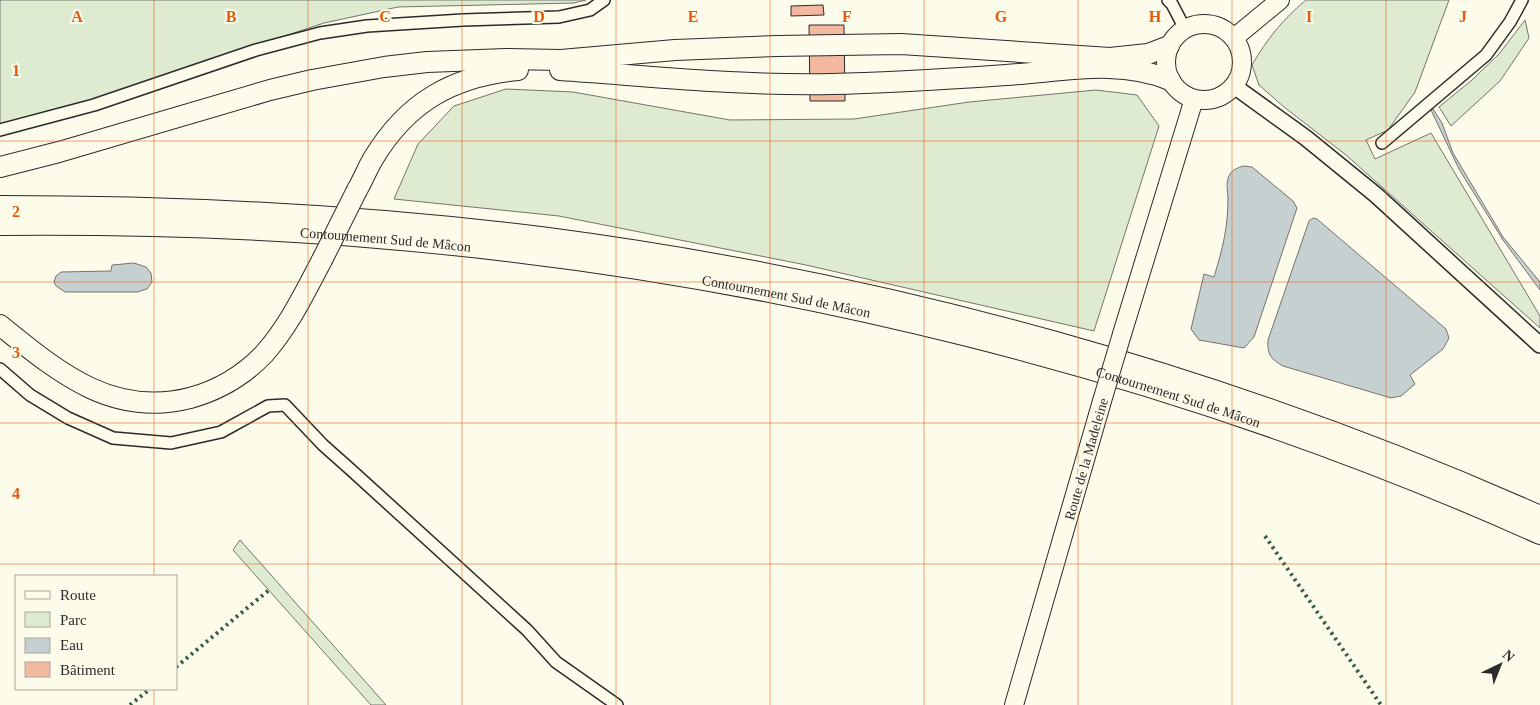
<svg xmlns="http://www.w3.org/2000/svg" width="1540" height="705" font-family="'Times New Roman',serif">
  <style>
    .green { fill: #deebd1; stroke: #74746e }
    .water { fill: #c7d0d0; stroke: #74746e }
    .building { fill: #f2b8a0; stroke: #2b2b2b }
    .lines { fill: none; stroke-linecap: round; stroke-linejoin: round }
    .street-casing { stroke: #2b2b2b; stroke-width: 14 }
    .secondary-casing { stroke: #2b2b2b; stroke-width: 18 }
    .primary-casing { stroke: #2b2b2b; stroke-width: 20 }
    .highway-casing { stroke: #2b2b2b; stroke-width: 22 }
    .street { stroke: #fdfbea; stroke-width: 11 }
    .secondary { stroke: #fdfbea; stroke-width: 15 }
    .primary { stroke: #fdfbea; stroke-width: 18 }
    .highway { stroke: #fdfbea; stroke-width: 20 }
    .primary-bridge-casing { stroke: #2b2b2b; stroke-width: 20; stroke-linecap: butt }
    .highway-bridge-casing { stroke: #2b2b2b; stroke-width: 22; stroke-linecap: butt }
    .primary-bridge { stroke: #fdfbea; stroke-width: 18 }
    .highway-bridge { stroke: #fdfbea; stroke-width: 20 }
    .hedge { stroke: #34623c; stroke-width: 4; stroke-dasharray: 2.5 4; stroke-linecap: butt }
    .grid { fill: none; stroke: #e8590c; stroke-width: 1; stroke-opacity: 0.55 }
    .labels { text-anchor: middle; stroke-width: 4; stroke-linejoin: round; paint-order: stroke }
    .street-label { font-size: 14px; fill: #2b2b2b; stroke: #fdfbea }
    .grid-label { font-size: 16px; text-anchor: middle; font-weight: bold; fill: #e8590c; stroke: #fdfbea; stroke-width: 4; stroke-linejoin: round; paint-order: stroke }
  </style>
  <rect width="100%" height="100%" fill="#fdfbea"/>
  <g class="green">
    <path d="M0,0H586L574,3L398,7L324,23L95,99L0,126Z"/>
    <path d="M1306,0H1449L1415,92L1388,130L1366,140L1375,159L1431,133L1540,316V328L1346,155L1284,107L1259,85L1252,65C1267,39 1283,19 1306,0Z"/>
    <path d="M1525,20L1529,38L1500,81L1451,126L1439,107L1472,80L1499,54Z"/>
    <path d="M506,89L573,92L730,120L854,119L969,102L1096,90L1137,95L1159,126L1094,331L806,265L559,216L394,199L418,144L454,106Z"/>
    <path d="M240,540L386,705H371L233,550Z"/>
  </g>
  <g class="water">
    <path d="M1433,109L1442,123L1453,153L1503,237L1540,282V290L1503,240L1459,169L1431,110Z"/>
    <path d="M1243,166L1252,167L1293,201L1297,208L1254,337L1244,348L1199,340L1191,329L1204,274L1214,277C1223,247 1228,228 1228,197C1227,189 1226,180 1230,174C1233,169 1238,168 1243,166Z"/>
    <path d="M1313,218L1317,219L1446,329L1449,338L1443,349L1410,375L1415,384L1401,396L1391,398L1283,366C1271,359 1267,355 1268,340L1309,221Z"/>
    <path d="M134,263L146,267L151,273L152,282L147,289L137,292H65L56,286L54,282L56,276L61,272L111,271L112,265Z"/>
  </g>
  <g class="building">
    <path d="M823,5L824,15L791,16V6Z"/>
    <path d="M809,25H844L845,101H810Z"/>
  </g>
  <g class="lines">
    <defs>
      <g id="street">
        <path d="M1168,0L1172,4L1185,29"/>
        <path d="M0,130L94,105L256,50L320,33L367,26L463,20L559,17L590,10L604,0"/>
        <path d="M1382,143L1486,55L1510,22L1522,0"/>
        <path d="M0,369L30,395L68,418L113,438L171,443L221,432L268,406L285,405L323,445L350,469L527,630L556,662L617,705"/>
      </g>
      <path id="secondary" d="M1234,86L1306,138L1376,195L1540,345"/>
      <g id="primary">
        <circle cx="1204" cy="62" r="38"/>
        <path d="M1234,38L1280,0"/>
        <path d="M1122,334L1194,99"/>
        <path d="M1014,705L1102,401"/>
      </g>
      <g id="highway">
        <path d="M560,70C650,76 741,86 832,84C890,83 948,79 1006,75C1060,72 1118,58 1170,80"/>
        <path d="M0,167L59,152L270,90L312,80L384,67L427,62L506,59L561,60L675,50L777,46L901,44L1110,58L1148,54L1169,46"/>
        <path d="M357,190C363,180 367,169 373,159C407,102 453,76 518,70"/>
        <path d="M0,206C183,206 366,215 548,238C889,283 1225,376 1540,516"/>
        <path id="s1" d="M0,225C122,224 244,227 366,237C767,269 1173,369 1540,534"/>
        <path d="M0,325C57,371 111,418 190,398C219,390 244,375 264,354C289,326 305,292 322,260"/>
      </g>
    </defs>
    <use href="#street" class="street-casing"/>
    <use href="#secondary" class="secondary-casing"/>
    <use href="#primary" class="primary-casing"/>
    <use href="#highway" class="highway-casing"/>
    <use href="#street" class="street"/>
    <use href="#secondary" class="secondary"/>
    <use href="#primary" class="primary"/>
    <use href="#highway" class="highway"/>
    <defs>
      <path id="primary-bridge" d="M1102,401L1122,334"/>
      <path id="highway-bridge" d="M322,260L357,190"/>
    </defs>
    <use href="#primary-bridge" class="primary-bridge-casing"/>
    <use href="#highway-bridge" class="highway-bridge-casing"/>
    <use href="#primary-bridge" class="primary-bridge"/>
    <use href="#highway-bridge" class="highway-bridge"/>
    <g class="hedge">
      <path d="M1265,536L1381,705"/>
      <path d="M176,667L269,590"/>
      <path d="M130,705L150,689"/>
    </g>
  </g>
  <path class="grid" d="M154,0V576M308,0V705M462,0V705M616,0V705M770,0V705M924,0V705M1078,0V705M1232,0V705M1386,0V705M0,141H1540M0,282H1540M0,423H1540M0,564H1540M154,689V705"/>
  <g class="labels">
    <g class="street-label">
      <text dy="5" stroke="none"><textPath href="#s1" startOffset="386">Contournement Sud de Mâcon</textPath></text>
      <text dy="5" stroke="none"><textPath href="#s1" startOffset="791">Contournement Sud de Mâcon</textPath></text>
      <text dy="5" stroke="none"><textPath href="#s1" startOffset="1196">Contournement Sud de Mâcon</textPath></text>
      <text transform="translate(1086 459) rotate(-74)" y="5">Route de la Madeleine</text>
    </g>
  </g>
  <g class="grid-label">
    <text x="77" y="22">A</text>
    <text x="231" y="22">B</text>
    <text x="385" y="22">C</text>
    <text x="539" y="22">D</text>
    <text x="693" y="22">E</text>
    <text x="847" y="22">F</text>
    <text x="1001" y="22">G</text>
    <text x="1155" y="22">H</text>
    <text x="1309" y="22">I</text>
    <text x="1463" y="22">J</text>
    <text x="16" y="76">1</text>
    <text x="16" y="217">2</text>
    <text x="16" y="358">3</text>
    <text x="16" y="499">4</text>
  </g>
  <rect x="15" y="575" width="162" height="115" fill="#fdfbea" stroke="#a9a89e"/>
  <rect x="25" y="591" width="25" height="8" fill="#fdfbea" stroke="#a9a89e"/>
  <text x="60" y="600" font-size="15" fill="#2b2b2b">Route</text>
  <rect x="25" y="612" width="25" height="15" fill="#deebd1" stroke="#a9a89e"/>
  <text x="60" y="625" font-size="15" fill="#2b2b2b">Parc</text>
  <rect x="25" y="638" width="25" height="15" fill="#c7d0d0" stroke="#a9a89e"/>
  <text x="60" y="650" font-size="15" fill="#2b2b2b">Eau</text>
  <rect x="25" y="662" width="25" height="15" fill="#f2b8a0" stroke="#a9a89e"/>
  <text x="60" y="675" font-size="15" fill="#2b2b2b">Bâtiment</text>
  <g transform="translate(1500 665) rotate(43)" stroke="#fdfbea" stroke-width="4" paint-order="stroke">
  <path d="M0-4L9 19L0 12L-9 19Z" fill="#2b2b2b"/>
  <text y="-8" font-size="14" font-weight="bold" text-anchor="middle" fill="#2b2b2b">N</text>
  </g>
</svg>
